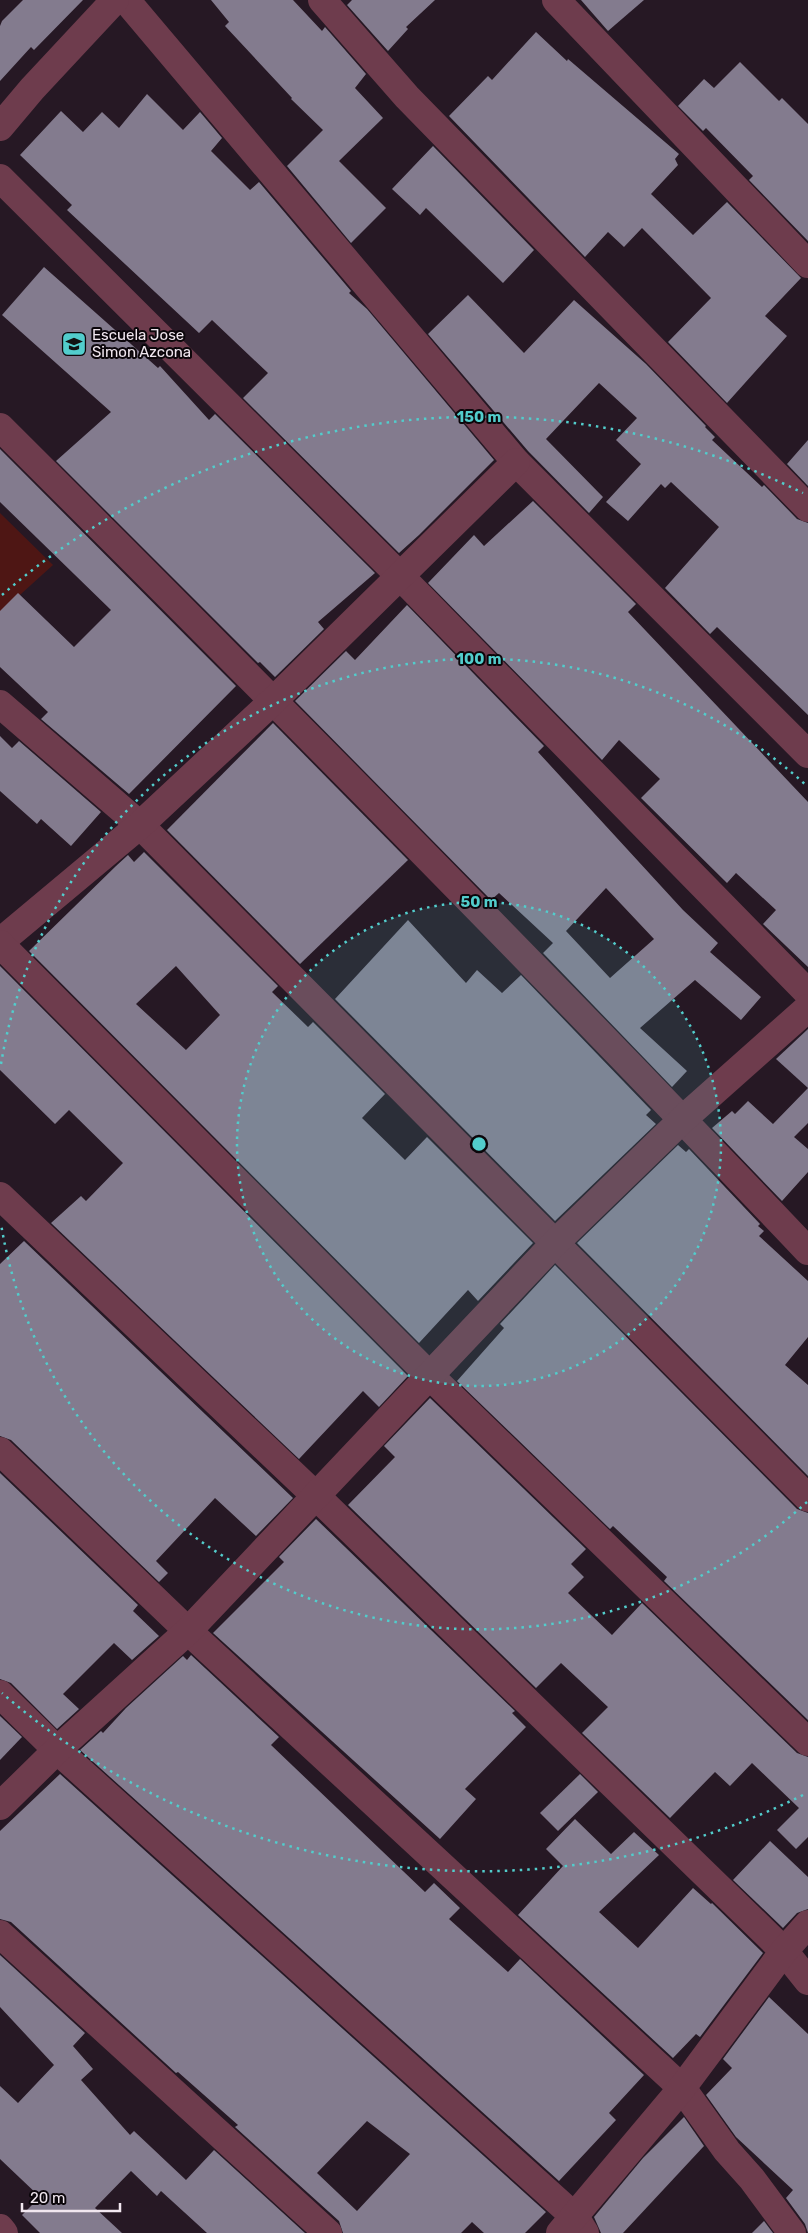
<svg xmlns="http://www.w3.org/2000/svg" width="808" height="2233" font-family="Rubik,sans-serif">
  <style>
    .green { fill: #4e1614 }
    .building { fill: #837b8e; fill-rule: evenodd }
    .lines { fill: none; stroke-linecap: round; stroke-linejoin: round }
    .street { stroke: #6e3c4d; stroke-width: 28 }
    .ring { fill: none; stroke: #52cdcc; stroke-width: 2.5; stroke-dasharray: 2.5 5 }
    .labels { text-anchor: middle; stroke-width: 4; stroke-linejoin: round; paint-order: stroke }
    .poi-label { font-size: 15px; fill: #f1e7ef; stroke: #0b060a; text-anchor: start }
    .centre { fill: #52cdcc; stroke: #0b060a; stroke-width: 2.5 }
    .ring-label { font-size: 15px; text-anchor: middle; font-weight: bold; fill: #52cdcc; stroke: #0b060a; stroke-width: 4; stroke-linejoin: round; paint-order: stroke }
  </style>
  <rect width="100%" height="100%" fill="#261824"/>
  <path class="green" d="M0,513L53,565L0,613Z"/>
  <g class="building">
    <path d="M23,0H83L34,50L31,47L0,81V26L2,21Z"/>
    <path d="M211,0H293L322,31L325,27L366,74L355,88L383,118L339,161L386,208L351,243L287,166L323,130L291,99L292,98L225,26L229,22Z"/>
    <path d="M352,0H435L406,27L408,29L388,51L347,5Z"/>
    <path d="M581,0H644L608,31Z"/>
    <path d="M536,32L567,61L568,59L679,154L675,159L678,165L651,194L693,235L727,202L801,278L765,316L787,336L727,403L668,342L711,298L642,228L624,247L608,232L585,257L449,116L488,76L492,80Z"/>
    <path d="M740,62L779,101L782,98L808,124V241L749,180L753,176L706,128L703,131L678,106L704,79L714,88Z"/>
    <path d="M147,94L183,130L200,112L222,138L211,151L250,190L259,182L351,291L349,293L367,309L494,460L419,535L399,553L243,398L268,373L212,320L199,333L67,210L72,205L20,155L61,111L83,132L102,112L119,128Z"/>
    <path d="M433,146L534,250L503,283L426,208L420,215L392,189Z"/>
    <path d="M44,267L158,368L160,366L209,420L215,414L375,573L318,622L324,629L275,677L260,662L258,663L56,461L111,412L2,315Z"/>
    <path d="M468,295L524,353L574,300L646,364L706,426L705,427L715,437L712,440L762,487L764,485L797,519L808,523V715L717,627L710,634L665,588L719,527L671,482L665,488L661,484L628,521L606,502L641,464L616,440L637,418L599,383L546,439L603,497L589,513L528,451L428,334Z"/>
    <path d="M808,440V486L787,464Z"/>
    <path d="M0,449L236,686L129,794L41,719L48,712L0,667V611L18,593L74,647L111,610L0,502Z"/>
    <path d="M533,501L636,604L628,612L808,802V967L763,924L776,910L736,873L727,883L641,798L660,779L619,740L602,760L428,583L474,535L484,546Z"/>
    <path d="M407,605L544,746L538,752L683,910L718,943L710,952L761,997L741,1020L695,980L640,1028L687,1071L672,1087L543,953L553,943L499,893L491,900L295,701L346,651L355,660ZM606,888L654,939L610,978L566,931Z"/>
    <path d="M273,723L408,860L300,964L167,830Z"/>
    <path d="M0,736L12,748L19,741L101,812L71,846L41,819L37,824L0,791Z"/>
    <path d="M144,852L278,986L272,992L308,1027L313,1022L385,1094L362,1118L405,1160L427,1137L533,1243L478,1301L468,1290L419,1343L29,951L116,866L128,855L134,862ZM176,966L220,1015L186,1050L136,1004Z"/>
    <path d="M408,920L466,983L477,970L502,993L521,975L651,1110L646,1115L656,1124L555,1221L335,999Z"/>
    <path d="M0,966L408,1376L379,1407L363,1391L299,1459L51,1223L81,1196L86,1201L123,1163L69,1110L55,1124L0,1070Z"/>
    <path d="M808,1029V1088L776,1059Z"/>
    <path d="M808,1088V1123L794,1137L808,1149V1172L782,1201L712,1128L732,1111L735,1114L748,1101L773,1124Z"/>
    <path d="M678,1145L686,1152L689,1149L760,1224L758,1226L764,1231L759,1236L808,1281V1337L785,1365L808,1385V1476L577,1243Z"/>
    <path d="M24,1241L293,1498L256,1536L215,1498L156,1561L168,1573L159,1582L11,1440L0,1436V1264Z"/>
    <path d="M555,1265L797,1509L808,1513V1720L664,1581L667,1577L613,1526L610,1529L457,1381L504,1328L500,1324Z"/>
    <path d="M430,1398L586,1549L571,1564L584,1577L568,1593L612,1635L642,1603L797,1753L808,1757V1837L796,1849L777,1830L799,1808L752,1763L730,1786L715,1772L670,1818L582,1733L608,1707L561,1663L536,1688L348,1505L395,1457L384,1446Z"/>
    <path d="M0,1473L138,1605L133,1611L159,1636L132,1660L114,1643L63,1694L79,1709L57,1729L11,1683L0,1679Z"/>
    <path d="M316,1519L515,1711L512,1713L526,1727L465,1789L476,1799L440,1839L213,1633L284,1562L279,1557Z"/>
    <path d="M191,1655L279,1737L271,1745L425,1892L434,1883L460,1908L449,1919L508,1972L520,1959L644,2075L609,2113L616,2120L559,2181L80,1750L101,1731L103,1733L126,1708L183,1656L187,1660Z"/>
    <path d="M0,1716L22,1737L0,1760Z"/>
    <path d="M60,1774L546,2212L525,2233H484L472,2222L461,2233H343L339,2221L235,2127L238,2125L178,2072L176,2073L11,1922L0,1919V1831ZM367,2121L410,2154L357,2211L317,2173Z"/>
    <path d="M580,1774L598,1792L558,1831L540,1813Z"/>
    <path d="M575,1819L611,1854L634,1832L659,1855L599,1912L638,1948L693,1888L711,1904L712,1903L763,1953L700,2037L696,2034L673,2058L518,1915L563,1866L546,1849Z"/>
    <path d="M770,1841L808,1877V1909L797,1913L783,1928L733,1880Z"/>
    <path d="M0,1955L85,2033L73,2046L93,2069L81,2080L130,2135L134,2131L186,2180L214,2150L305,2233H207L161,2191L157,2196L131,2171L95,2208L122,2233H40L22,2215L40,2197L0,2159V2086L18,2103L54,2065L0,2007Z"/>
    <path d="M769,1997L808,2034V2233L805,2224L786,2198L793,2190L736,2137L706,2095L732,2068L723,2059Z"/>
    <path d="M684,2117L704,2146L623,2233H601L594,2217L643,2158Z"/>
    <path d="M764,2221L773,2233H752Z"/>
  </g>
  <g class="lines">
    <g class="street">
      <path d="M126,0L516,462L808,754"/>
      <path d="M322,0L407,97L808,508"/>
      <path d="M556,0L808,264"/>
      <path d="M0,127L32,89L115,0"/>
      <path d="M0,178L400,576L808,993"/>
      <path d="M0,427C272,698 543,972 808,1251"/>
      <path d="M0,704L140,825L808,1498"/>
      <path d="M0,942L140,825L274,700L516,462"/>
      <path d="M0,944L429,1375L808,1742"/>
      <path d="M0,1196L317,1497L784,1951L808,1981"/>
      <path d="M0,1451L188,1631L682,2088L727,2151L752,2179L792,2233"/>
      <path d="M0,1694L57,1750L575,2217L585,2233"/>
      <path d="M0,1806L57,1750L188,1631L554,1244L683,1119L808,1008"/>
      <path d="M0,1934L328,2233"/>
      <path d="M0,2228L4,2233"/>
      <path d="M560,2233L682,2088L784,1951L808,1924"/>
    </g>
  </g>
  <circle cx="479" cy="1144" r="242" fill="#52cdcc" fill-opacity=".12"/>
  <g class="ring">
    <circle cx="479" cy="1144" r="242"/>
    <path d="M807 1502A485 485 0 0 1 1 1224M1 1064A485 485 0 0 1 807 786"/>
    <path d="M803 1795A727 727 0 0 1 2 1693M2 595A727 727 0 0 1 803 493"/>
  </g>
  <defs>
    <symbol id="school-square" viewBox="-11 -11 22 22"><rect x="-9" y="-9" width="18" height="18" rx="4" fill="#52cdcc" stroke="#0b060a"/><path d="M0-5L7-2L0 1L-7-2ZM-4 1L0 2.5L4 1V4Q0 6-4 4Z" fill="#111"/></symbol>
  </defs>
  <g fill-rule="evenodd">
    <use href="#school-square" x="60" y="330" width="28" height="28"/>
  </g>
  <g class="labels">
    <g class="poi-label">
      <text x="92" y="340">Escuela Jose<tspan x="92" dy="17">Simon Azcona</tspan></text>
    </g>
  </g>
  <circle cx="479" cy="1144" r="8" class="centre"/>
  <g class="ring-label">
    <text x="479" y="422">150 m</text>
    <text x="479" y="664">100 m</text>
    <text x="479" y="907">50 m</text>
  </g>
  <path d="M22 2203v8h98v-8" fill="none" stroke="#f1e7ef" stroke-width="2.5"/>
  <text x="30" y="2203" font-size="15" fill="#f1e7ef" stroke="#0b060a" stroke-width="4" paint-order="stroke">20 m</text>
</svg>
